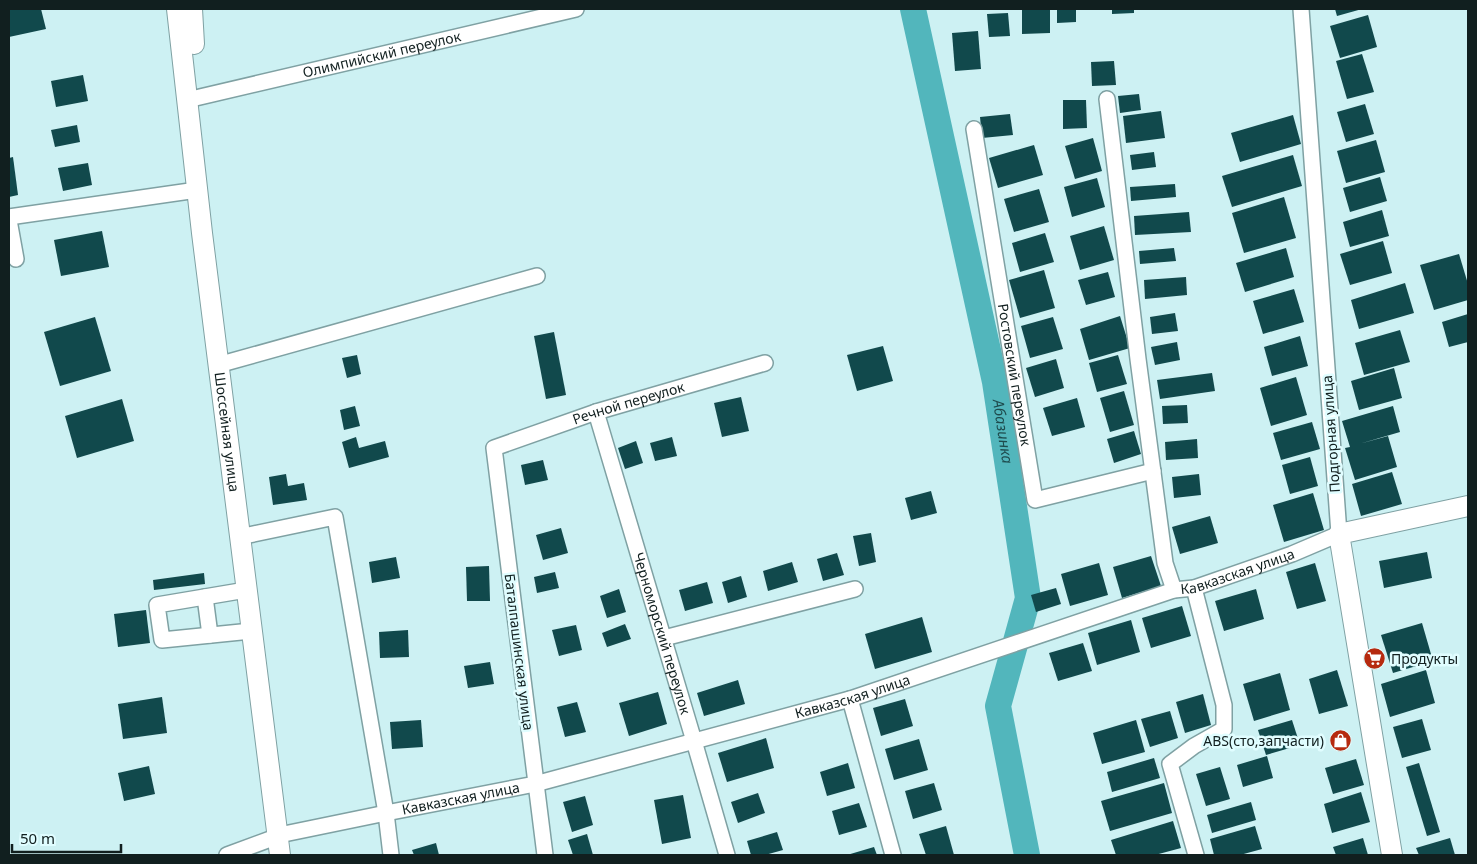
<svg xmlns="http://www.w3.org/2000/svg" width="1477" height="864" font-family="'Noto Sans',sans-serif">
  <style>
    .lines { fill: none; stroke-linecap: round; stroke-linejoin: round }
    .river { stroke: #52b6bc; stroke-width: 26 }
    .building { fill: #11494c }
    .minor-casing { stroke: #7fa1a3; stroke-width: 18 }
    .major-casing { stroke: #7fa1a3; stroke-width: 22 }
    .minor { stroke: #fff; stroke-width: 15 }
    .major { stroke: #fff; stroke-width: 20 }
    .labels { text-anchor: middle; stroke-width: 5; stroke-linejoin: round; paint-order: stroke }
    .street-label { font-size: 14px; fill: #111f1f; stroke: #e0fdff }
    .poi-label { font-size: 14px; fill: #111f1f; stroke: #e0fdff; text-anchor: start }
    .water-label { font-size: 15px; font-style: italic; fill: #1e4b4d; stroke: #e0fdff }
  </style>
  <rect width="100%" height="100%" fill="#cdf1f3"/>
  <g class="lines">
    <path class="river" id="s1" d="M913,9L995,382L1028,598L998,706L1027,855"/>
  </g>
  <g class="building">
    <path d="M9,9H41L46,29L9,37Z"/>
    <path d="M1022,9H1050V33L1022,34Z"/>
    <path d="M1057,9H1076V22L1057,23Z"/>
    <path d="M1112,9H1134V13L1112,14Z"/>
    <path d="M1335,9H1362L1337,16Z"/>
    <path d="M1008,13L1010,36L989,37L987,14Z"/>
    <path d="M1368,15L1377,47L1340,58L1330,26Z"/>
    <path d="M978,31L981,69L955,71L952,33Z"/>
    <path d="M1362,54L1374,92L1347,99L1336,61Z"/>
    <path d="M1114,61L1116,85L1092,86L1091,62Z"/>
    <path d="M83,75L88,101L56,107L51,81Z"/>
    <path d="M1139,94L1141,110L1120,113L1118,96Z"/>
    <path d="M1063,100H1086L1087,128L1063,129Z"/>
    <path d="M1365,104L1374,134L1346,142L1337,112Z"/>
    <path d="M1161,111L1165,138L1126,143L1123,116Z"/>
    <path d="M1010,114L1013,135L982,138L980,117Z"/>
    <path d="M1293,115L1301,144L1240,162L1231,133Z"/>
    <path d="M77,125L80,142L55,147L51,130Z"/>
    <path d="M1093,138L1102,171L1075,179L1065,146Z"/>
    <path d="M1376,140L1385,172L1346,183L1337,151Z"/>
    <path d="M1034,145L1043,175L998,188L989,158Z"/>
    <path d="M1154,152L1156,167L1132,170L1130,155Z"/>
    <path d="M1293,155L1302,186L1232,207L1222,176Z"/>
    <path d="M13,157L18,195L9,197V158Z"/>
    <path d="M88,163L92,185L63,191L58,168Z"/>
    <path d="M1380,177L1387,201L1350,212L1343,188Z"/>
    <path d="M1097,178L1105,207L1072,217L1064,187Z"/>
    <path d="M1175,184L1176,197L1131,201L1130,187Z"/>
    <path d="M1039,189L1049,222L1014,232L1004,199Z"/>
    <path d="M1284,197L1296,238L1244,253L1232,213Z"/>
    <path d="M1382,210L1389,236L1350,247L1343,222Z"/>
    <path d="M1189,212L1191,232L1135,235L1134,216Z"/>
    <path d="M1104,226L1114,260L1080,270L1070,236Z"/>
    <path d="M102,231L109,267L61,276L54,240Z"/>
    <path d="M1045,233L1054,262L1020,272L1012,243Z"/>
    <path d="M1383,241L1392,273L1350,285L1340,254Z"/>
    <path d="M1174,248L1176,261L1140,264L1139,251Z"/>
    <path d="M1286,248L1294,277L1245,292L1236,263Z"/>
    <path d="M1459,254L1468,284V300L1434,310L1420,265Z"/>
    <path d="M1044,270L1055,308L1020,318L1009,280Z"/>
    <path d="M1108,272L1115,297L1086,305L1078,280Z"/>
    <path d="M1186,277L1187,295L1145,299L1144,280Z"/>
    <path d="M1405,283L1414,313L1359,329L1351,300Z"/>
    <path d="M1294,289L1304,322L1263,334L1253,301Z"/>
    <path d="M1175,313L1178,331L1152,334L1150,317Z"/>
    <path d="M1468,314V342L1449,347L1442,322Z"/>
    <path d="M1120,316L1130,348L1089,360L1080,329Z"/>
    <path d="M95,317L111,371L60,386L44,332Z"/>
    <path d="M1053,317L1063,349L1030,358L1021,326Z"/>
    <path d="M1400,330L1410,362L1364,375L1355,343Z"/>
    <path d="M554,332L566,395L546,399L534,336Z"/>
    <path d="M1300,336L1308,366L1272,376L1264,347Z"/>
    <path d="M1177,342L1180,360L1155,365L1151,347Z"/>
    <path d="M883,346L893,381L857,391L847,355Z"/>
    <path d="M357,355L361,374L347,378L342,358Z"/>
    <path d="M1118,355L1127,384L1097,392L1089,363Z"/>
    <path d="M1056,359L1064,388L1035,397L1026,368Z"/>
    <path d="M1394,368L1402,398L1359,410L1351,381Z"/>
    <path d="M1212,373L1215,391L1160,399L1157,380Z"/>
    <path d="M1296,377L1307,415L1271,426L1260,388Z"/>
    <path d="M1124,391L1134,425L1110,432L1100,398Z"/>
    <path d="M741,397L749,431L722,437L714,403Z"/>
    <path d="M1077,398L1085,427L1052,436L1043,408Z"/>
    <path d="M122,399L134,441L77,458L65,416Z"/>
    <path d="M1187,405L1188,423L1163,424L1162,406Z"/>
    <path d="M355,406L360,426L344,430L340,410Z"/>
    <path d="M1393,406L1400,432L1359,444L1388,436L1397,467L1355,480L1345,448L1350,447L1342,421Z"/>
    <path d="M1312,422L1320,449L1281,460L1273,433Z"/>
    <path d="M1134,431L1141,454L1114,463L1107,439Z"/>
    <path d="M356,437L359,448L385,441L389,457L349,468L342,442Z"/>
    <path d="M672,437L677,456L655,461L650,443Z"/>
    <path d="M1197,439L1198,458L1166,460L1165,442Z"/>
    <path d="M636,441L643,463L625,469L618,448Z"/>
    <path d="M1310,457L1318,486L1290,494L1282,465Z"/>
    <path d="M543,460L548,480L525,485L521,465Z"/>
    <path d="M1392,472L1402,504L1361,516L1352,484Z"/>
    <path d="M286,474L288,486L304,483L307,500L273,505L269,477Z"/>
    <path d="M1199,474L1201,495L1174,498L1172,477Z"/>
    <path d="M931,491L937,513L911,520L905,498Z"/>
    <path d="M1313,493L1324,530L1284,542L1273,505Z"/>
    <path d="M1210,516L1218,543L1180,554L1172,527Z"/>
    <path d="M561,528L568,553L543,560L536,535Z"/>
    <path d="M871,533L876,562L859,566L853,536Z"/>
    <path d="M1427,552L1432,578L1384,588L1379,561Z"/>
    <path d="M837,553L844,575L823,581L817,559Z"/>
    <path d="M1151,556L1161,586L1122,598L1113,567Z"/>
    <path d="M396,557L400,578L372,583L369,562Z"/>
    <path d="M792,562L798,582L768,591L763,571Z"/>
    <path d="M1099,563L1108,595L1070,606L1061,574Z"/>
    <path d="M1315,563L1326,601L1297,609L1286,572Z"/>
    <path d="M489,566L490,601H467L466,567Z"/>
    <path d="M555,572L559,588L537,593L534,577Z"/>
    <path d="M204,573L205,584L154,590L153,580Z"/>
    <path d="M741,576L747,597L728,603L722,582Z"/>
    <path d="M707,582L713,603L685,611L679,590Z"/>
    <path d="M1056,588L1061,604L1036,612L1031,595Z"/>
    <path d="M619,589L626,612L607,618L600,596Z"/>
    <path d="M1256,589L1264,619L1224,631L1215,601Z"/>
    <path d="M1182,606L1191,636L1151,648L1142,618Z"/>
    <path d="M146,610L150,643L118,647L114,614Z"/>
    <path d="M922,617L932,652L875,669L865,634Z"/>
    <path d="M1131,620L1140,652L1097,665L1088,633Z"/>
    <path d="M1422,623L1433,661L1393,673L1381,635Z"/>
    <path d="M625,624L631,639L607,647L602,633Z"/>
    <path d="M576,625L582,650L559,656L552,630Z"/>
    <path d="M408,630L409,657L380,658L379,632Z"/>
    <path d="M1083,643L1092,671L1058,681L1049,653Z"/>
    <path d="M490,662L494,684L468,688L464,666Z"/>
    <path d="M1337,670L1348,706L1319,714L1309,679Z"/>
    <path d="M1426,670L1435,703L1390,717L1381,684Z"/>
    <path d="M1280,673L1290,710L1254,721L1243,684Z"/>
    <path d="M738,680L745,704L704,716L697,693Z"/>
    <path d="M658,692L667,724L629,736L619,703Z"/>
    <path d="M1203,694L1211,725L1185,733L1176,702Z"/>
    <path d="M162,697L167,733L123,739L118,704Z"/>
    <path d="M905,699L913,726L881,736L873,708Z"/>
    <path d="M577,702L586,732L565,737L557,707Z"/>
    <path d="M1170,711L1178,738L1150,747L1141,719Z"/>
    <path d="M1422,719L1431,750L1402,758L1393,727Z"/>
    <path d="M421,720L423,747L392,749L390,722Z"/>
    <path d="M1136,720L1145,752L1102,764L1093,733Z"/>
    <path d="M1292,720L1300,745L1266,755L1258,730Z"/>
    <path d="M766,738L774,768L727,782L718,753Z"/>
    <path d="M919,739L928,770L894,780L885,749Z"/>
    <path d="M1267,756L1273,778L1243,787L1237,765Z"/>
    <path d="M1154,758L1160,778L1112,792L1107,772Z"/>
    <path d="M1356,759L1364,785L1333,794L1325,768Z"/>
    <path d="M848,763L855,788L827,796L820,772Z"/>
    <path d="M1419,763L1440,832L1427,836L1406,767Z"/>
    <path d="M149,766L155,794L124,801L118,773Z"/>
    <path d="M1220,767L1230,799L1206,806L1196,774Z"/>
    <path d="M934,783L942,810L913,819L905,791Z"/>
    <path d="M1164,783L1172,813L1110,831L1101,801Z"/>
    <path d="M1361,792L1370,822L1332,833L1324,804Z"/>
    <path d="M758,793L765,813L738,823L731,802Z"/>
    <path d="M683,795L691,838L662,844L654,800Z"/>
    <path d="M585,796L593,825L572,832L563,802Z"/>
    <path d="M1251,802L1256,820L1212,833L1207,815Z"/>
    <path d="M859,803L867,827L839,835L832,811Z"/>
    <path d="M1173,821L1181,848L1155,855H1116L1111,840Z"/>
    <path d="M946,826L954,855H926L919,834Z"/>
    <path d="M1255,826L1262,849L1240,855H1214L1210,839Z"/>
    <path d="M777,832L783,850L765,855H751L747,841Z"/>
    <path d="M587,834L593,855H573L568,840Z"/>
    <path d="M1363,838L1368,855H1336L1333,847Z"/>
    <path d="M1450,838L1455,855H1419L1416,848Z"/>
    <path d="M436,843L439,855H414L412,850Z"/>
    <path d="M874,847L877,855H847Z"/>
  </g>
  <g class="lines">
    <defs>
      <g id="minor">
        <path d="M1107,99L1138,359L1165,563L1174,590"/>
        <path id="s2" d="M187,100L576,9"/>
        <path id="s3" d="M974,129L1035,500L1153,471"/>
        <path d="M9,217L197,190"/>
        <path d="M9,220L16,259"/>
        <path d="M225,363L537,276"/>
        <path id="s4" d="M596,412L694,741L727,855"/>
        <path d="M244,536L335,517L386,813L391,855"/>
        <path d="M1194,588L1224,705V729L1194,746L1170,764L1196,855"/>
        <path d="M246,590L157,605L162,640L251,631"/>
        <path d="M205,597L210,635"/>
        <path d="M664,638L855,589"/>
        <path d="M850,699L893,855"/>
        <path id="s5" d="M227,855L284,834L386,813L535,784L850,699L1174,590L1194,588L1292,554L1339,534L1301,9"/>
        <path id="s6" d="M545,855L494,448L596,412L765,363"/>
      </g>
      <g id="major">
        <path id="s7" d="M177,9L202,233L280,855"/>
        <path d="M192,9L194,44"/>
        <path d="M1392,855L1339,534L1468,506"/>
      </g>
    </defs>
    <use href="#minor" class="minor-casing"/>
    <use href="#major" class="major-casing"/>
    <use href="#minor" class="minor"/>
    <use href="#major" class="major"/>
  </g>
  <defs>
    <symbol id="supermarket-disc" viewBox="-11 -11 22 22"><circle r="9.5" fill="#b62a0f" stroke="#e0fdff"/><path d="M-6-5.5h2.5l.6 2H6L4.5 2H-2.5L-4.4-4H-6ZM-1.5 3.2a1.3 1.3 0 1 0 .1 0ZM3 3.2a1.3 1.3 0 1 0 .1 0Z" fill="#fff"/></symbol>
    <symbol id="shop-disc" viewBox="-11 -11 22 22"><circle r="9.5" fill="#b62a0f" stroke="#e0fdff"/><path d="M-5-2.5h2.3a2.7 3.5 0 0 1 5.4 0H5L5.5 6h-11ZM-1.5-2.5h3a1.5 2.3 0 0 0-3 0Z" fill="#fff"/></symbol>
  </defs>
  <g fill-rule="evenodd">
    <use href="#supermarket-disc" x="1362" y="646" width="25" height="25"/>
    <use href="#shop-disc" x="1328" y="728" width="25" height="25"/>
  </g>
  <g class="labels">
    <g class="street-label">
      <text dy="5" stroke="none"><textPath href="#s2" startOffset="200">Олимпийский переулок</textPath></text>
      <text dy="5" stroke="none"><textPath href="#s3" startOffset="249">Ростовский переулок</textPath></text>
      <text dy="5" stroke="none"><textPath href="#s6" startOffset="552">Речной переулок</textPath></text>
      <text dy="5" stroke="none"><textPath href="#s7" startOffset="426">Шоссейная улица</textPath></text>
      <text transform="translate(1331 434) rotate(-94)" y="5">Подгорная улица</text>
      <text dy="5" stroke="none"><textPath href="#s5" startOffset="1051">Кавказская улица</textPath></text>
      <text dy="5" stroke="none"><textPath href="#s4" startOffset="231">Черноморский переулок</textPath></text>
      <text transform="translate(519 652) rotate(83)" y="5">Баталпашинская улица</text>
      <text dy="5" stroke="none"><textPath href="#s5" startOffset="646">Кавказская улица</textPath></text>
      <text dy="5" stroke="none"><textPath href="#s5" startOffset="241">Кавказская улица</textPath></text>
    </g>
    <g class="poi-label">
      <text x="1391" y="664">Продукты</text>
      <text x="1324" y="746" text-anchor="end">ABS(сто,запчасти)</text>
    </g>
    <g class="water-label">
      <text dy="5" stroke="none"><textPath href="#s1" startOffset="432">Абазинка</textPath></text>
    </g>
  </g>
  <rect width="1477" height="864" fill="none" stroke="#111f1f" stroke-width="20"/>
  <path d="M12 844v8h109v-8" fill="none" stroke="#111f1f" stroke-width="2.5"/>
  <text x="20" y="844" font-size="15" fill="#111f1f" stroke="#e0fdff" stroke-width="4" paint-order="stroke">50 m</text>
</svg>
